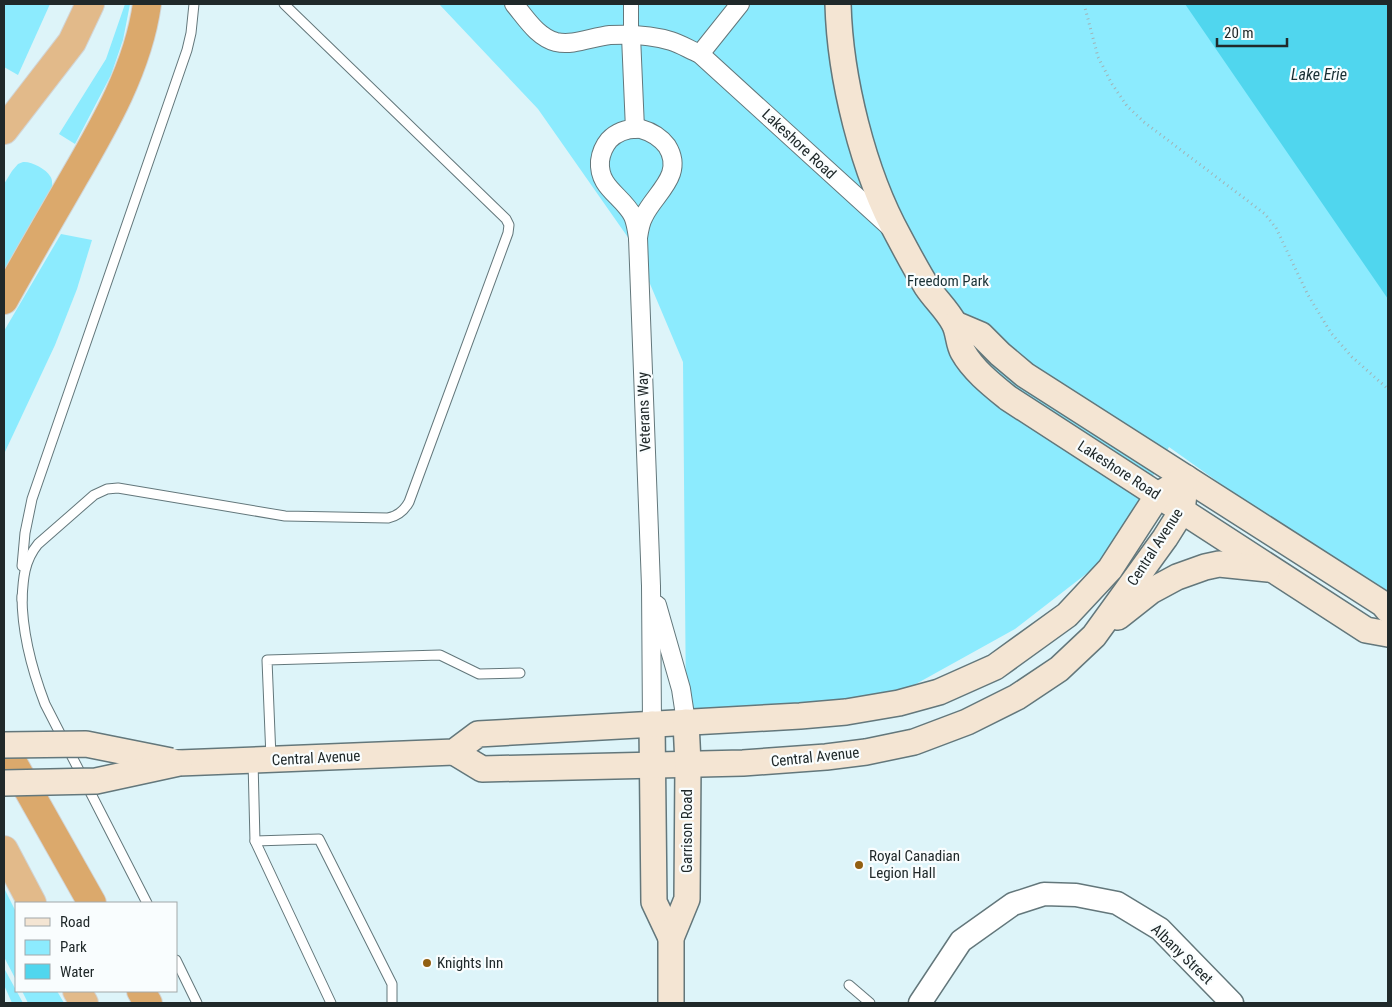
<svg xmlns="http://www.w3.org/2000/svg" width="1392" height="1007" font-family="'Roboto Condensed',sans-serif">
  <style>
    .green { fill: #8cebfe }
    .water { fill: #50d6ee }
    .lines { fill: none; stroke-linecap: round; stroke-linejoin: round }
    .service-casing { stroke: #63777b; stroke-width: 11 }
    .pedestrian-casing { stroke: #63777b; stroke-width: 16 }
    .minor-casing { stroke: #63777b; stroke-width: 20 }
    .tertiary-casing { stroke: #63777b; stroke-width: 25 }
    .secondary-casing { stroke: #63777b; stroke-width: 28 }
    .trunk-casing { stroke: #d2d4d4; stroke-width: 30 }
    .motorway-casing { stroke: #d2d4d4; stroke-width: 30 }
    .path { stroke: #a1b3b7; stroke-width: 3; stroke-dasharray: 1 4; stroke-linecap: butt }
    .service { stroke: #fff; stroke-width: 9 }
    .pedestrian { stroke: #fff; stroke-width: 14 }
    .minor { stroke: #fff; stroke-width: 18 }
    .tertiary { stroke: #fff; stroke-width: 22 }
    .secondary { stroke: #f4e5d3; stroke-width: 25 }
    .trunk { stroke: #e2ba8a; stroke-width: 28 }
    .motorway { stroke: #dba96c; stroke-width: 28 }
    .secondary-bridge-casing { stroke: #63777b; stroke-width: 28; stroke-linecap: butt }
    .secondary-bridge { stroke: #f4e5d3; stroke-width: 25 }
    .poi-dot { fill: #925f11; stroke: #f9fdfe; stroke-width: 2 }
    .labels { text-anchor: middle; stroke-width: 4.5; stroke-linejoin: round; paint-order: stroke }
    .street-label { font-size: 15px; fill: #20292a; stroke: #f9fdfe }
    .park-label { font-size: 15px; fill: #1a3135; stroke: #f9fdfe }
    .poi-label { font-size: 15px; fill: #20292a; stroke: #f9fdfe; text-anchor: start }
    .water-label { font-size: 16px; font-style: italic; fill: #182e33; stroke: #f9fdfe }
  </style>
  <rect width="100%" height="100%" fill="#ddf4f9"/>
  <g class="green">
    <path d="M4,4H50L18,75L4,67Z"/>
    <path d="M125,4H130L123,40L111,75L75,144L59,134L106,59Z"/>
    <path d="M439,4H1220L1388,237V603L1169,447L1108,557L1015,629L851,720L686,709L683,362L634,246L538,109Z"/>
    <path d="M23,162C31,161 46,169 50,176C53,180 52,185 52,189L4,273V184L12,171L18,164Z"/>
    <path d="M61,234L92,240L77,289L55,345L4,454V331Z"/>
    <path d="M4,888L16,912V980L4,957Z"/>
    <path d="M4,968L23,1003H12L4,985Z"/>
    <path d="M22,991H57L64,1003H28Z"/>
  </g>
  <path class="water" d="M1185,4H1388V299Z"/>
  <g class="lines">
    <defs>
      <g id="service">
        <path d="M22,566L25,533L32,499L187,50L191,33L194,4"/>
        <path d="M22,596C22,633 32,670 45,704L147,903"/>
        <path d="M22,600C23,579 24,561 38,544L94,495L107,489L118,488L285,516L388,518C398,516 404,511 409,502L508,233L509,225L506,219L284,4"/>
        <path d="M271,758L267,660L440,655L479,674L520,673"/>
        <path d="M253,761L255,841L331,1003"/>
        <path d="M255,841L319,839L392,984V1003"/>
        <path d="M176,960L197,1003"/>
        <path d="M849,985L870,1003"/>
      </g>
      <path id="pedestrian" d="M631,4V36"/>
      <g id="minor">
        <path d="M514,4C526,18 537,37 556,42C573,46 592,37 610,35C629,34 652,35 671,41C681,44 690,50 700,54L891,228"/>
        <path d="M631,36L635,129"/>
        <path d="M700,54L740,4"/>
        <path d="M641,129C652,132 660,137 667,146C685,175 655,193 644,216C640,223 639,231 638,238C637,231 636,223 633,216C622,195 598,188 600,161C601,153 604,146 609,140C618,131 629,128 641,129Z"/>
        <path d="M638,238L651,586L652,724"/>
        <path d="M657,605L681,689L686,722"/>
      </g>
      <path id="tertiary" d="M920,1003L961,941L1013,904L1044,894L1076,895L1117,903L1160,929L1232,1003"/>
      <g id="secondary">
        <path d="M838,4C840,78 863,172 899,237C908,254 917,271 927,287C935,299 947,310 954,323C959,332 958,343 963,352C973,370 992,385 1008,398L1366,630L1388,634"/>
        <path d="M955,324L981,335L1000,354L1025,375L1383,604L1388,610"/>
        <path d="M1118,617L1151,591L1177,577L1205,567L1219,564L1268,569"/>
        <path d="M652,724L654,902L671,938"/>
        <path d="M454,752L482,769L743,763L826,757L866,752L914,742L967,722L1017,697L1059,669L1094,636L1165,538L1182,511L1184,494"/>
        <path d="M179,763L454,752L478,734L800,716L846,712L899,703L939,692L995,667L1067,615L1110,569L1158,495L1186,478"/>
        <path d="M671,1003V938L687,899L688,764L686,722"/>
      </g>
      <g id="trunk">
        <path d="M4,130L72,42L90,4"/>
        <path d="M4,850L32,903"/>
        <path d="M77,991L84,1003"/>
      </g>
      <g id="motorway">
        <path d="M4,300C26,260 49,221 72,181C104,126 138,68 147,4"/>
        <path d="M4,747L92,903"/>
        <path d="M141,991L148,1003"/>
      </g>
    </defs>
    <use href="#service" class="service-casing"/>
    <use href="#pedestrian" class="pedestrian-casing"/>
    <use href="#minor" class="minor-casing"/>
    <use href="#tertiary" class="tertiary-casing"/>
    <use href="#secondary" class="secondary-casing"/>
    <use href="#trunk" class="trunk-casing"/>
    <use href="#motorway" class="motorway-casing"/>
    <path class="path" d="M1084,4L1098,57L1112,84L1127,106L1144,122L1265,214L1276,228L1308,295L1331,333L1352,357L1388,389"/>
    <use href="#service" class="service"/>
    <use href="#pedestrian" class="pedestrian"/>
    <use href="#minor" class="minor"/>
    <use href="#tertiary" class="tertiary"/>
    <use href="#secondary" class="secondary"/>
    <use href="#trunk" class="trunk"/>
    <use href="#motorway" class="motorway"/>
    <defs>
      <g id="secondary-bridge">
        <path d="M4,745L86,744L171,761"/>
        <path d="M4,783L96,781L179,763"/>
      </g>
    </defs>
    <use href="#secondary-bridge" class="secondary-bridge-casing"/>
    <use href="#secondary-bridge" class="secondary-bridge"/>
  </g>
  <g class="poi-dot">
    <circle cx="859" cy="865" r="5"/>
    <circle cx="427" cy="963" r="5"/>
  </g>
  <g class="labels">
    <g class="street-label">
      <text transform="translate(799 144) rotate(43)" y="5">Lakeshore Road</text>
      <text transform="translate(644 412) rotate(-92)" y="5">Veterans Way</text>
      <text transform="translate(1119 470) rotate(33)" y="5">Lakeshore Road</text>
      <text transform="translate(1155 547) rotate(-57)" y="5">Central Avenue</text>
      <text transform="translate(815 757) rotate(-6)" y="5">Central Avenue</text>
      <text transform="translate(316 758) rotate(-3)" y="5">Central Avenue</text>
      <text transform="translate(687 831) rotate(-90)" y="5">Garrison Road</text>
      <text transform="translate(1182 954) rotate(44)" y="5">Albany Street</text>
    </g>
    <g class="park-label">
      <text x="948" y="286">Freedom Park</text>
    </g>
    <g class="poi-label">
      <text x="869" y="861">Royal Canadian<tspan x="869" dy="17">Legion Hall</tspan></text>
      <text x="437" y="968">Knights Inn</text>
    </g>
    <g class="water-label">
      <text x="1319" y="80">Lake Erie</text>
    </g>
  </g>
  <rect width="1392" height="1007" fill="none" stroke="#20292a" stroke-width="10"/>
  <rect x="15" y="902" width="162" height="90" fill="#f9fdfe" stroke="#a2a8a9"/>
  <rect x="25" y="918" width="25" height="8" fill="#f4e5d3" stroke="#a2a8a9"/>
  <text x="60" y="927" font-size="15" fill="#20292a">Road</text>
  <rect x="25" y="940" width="25" height="15" fill="#8cebfe" stroke="#a2a8a9"/>
  <text x="60" y="952" font-size="15" fill="#20292a">Park</text>
  <rect x="25" y="964" width="25" height="15" fill="#50d6ee" stroke="#a2a8a9"/>
  <text x="60" y="977" font-size="15" fill="#20292a">Water</text>
  <path d="M1217 38v8h70v-8" fill="none" stroke="#20292a" stroke-width="2.5"/>
  <text x="1224" y="38" font-size="15" fill="#20292a" stroke="#f9fdfe" stroke-width="4" paint-order="stroke">20 m</text>
</svg>
